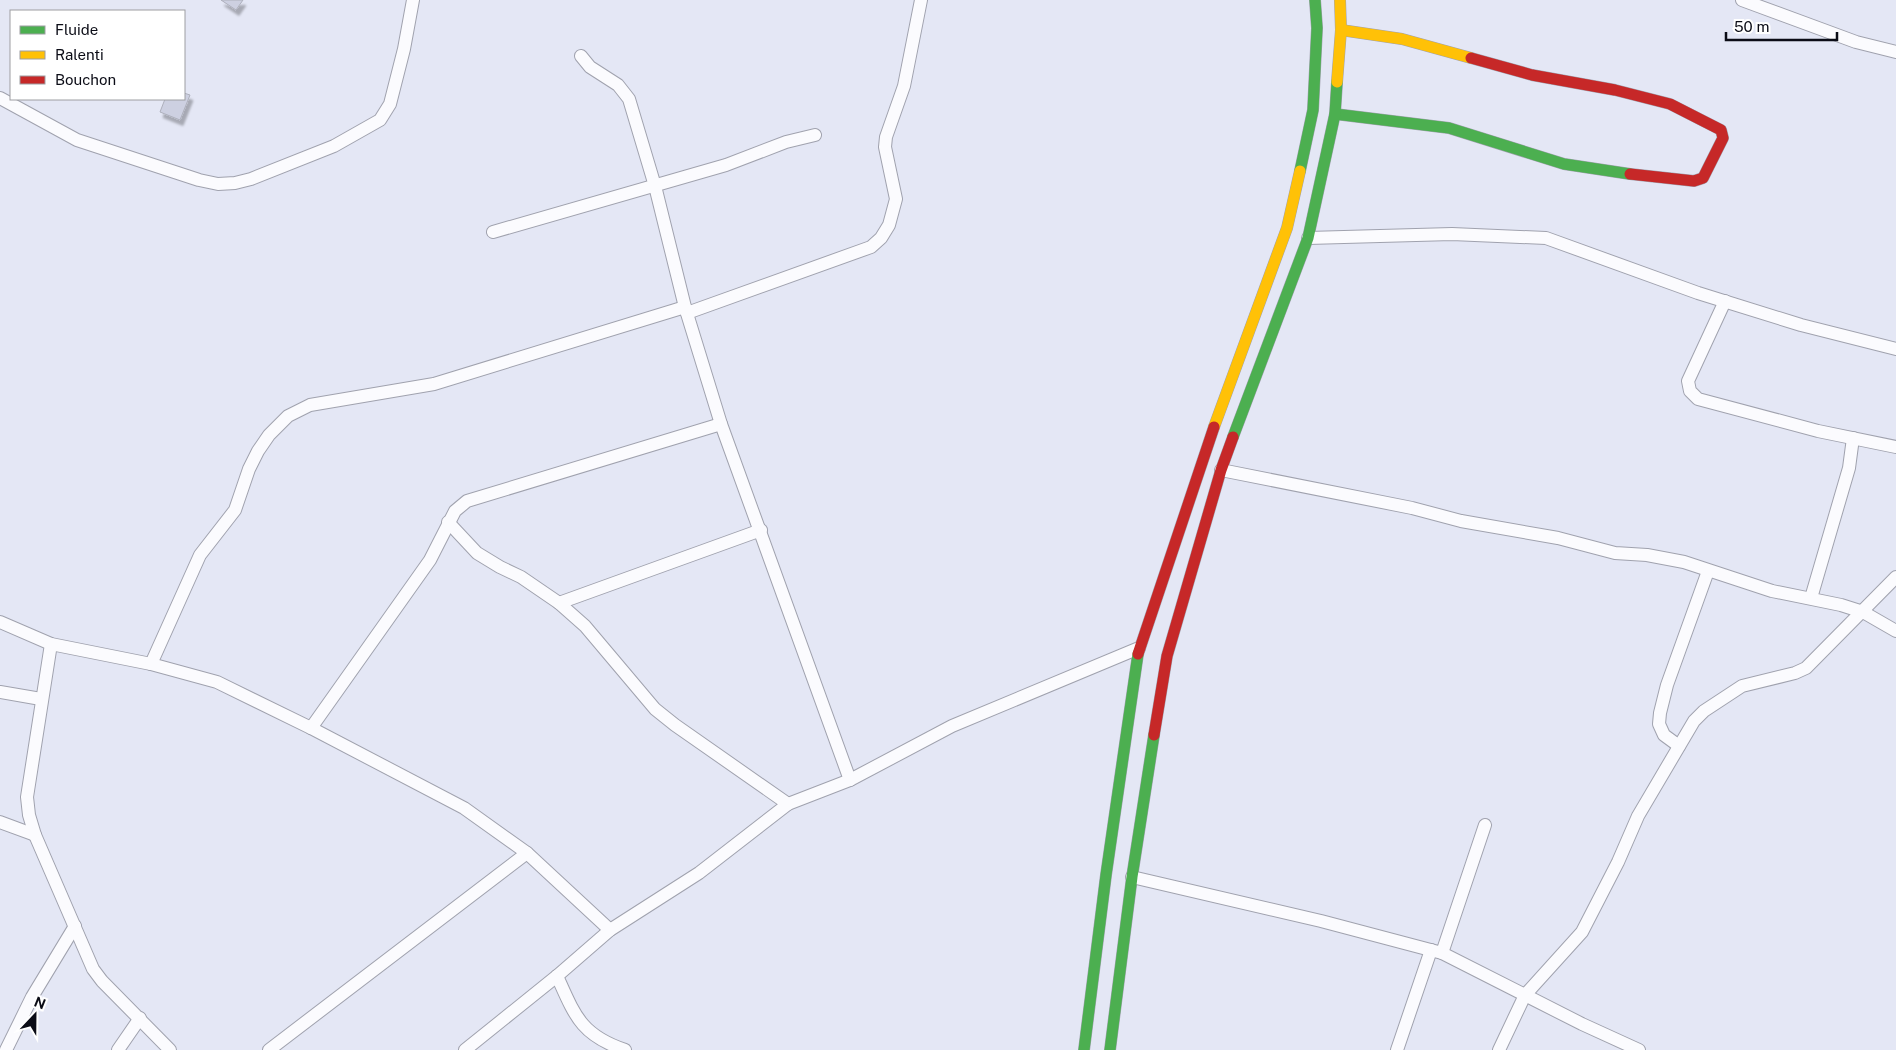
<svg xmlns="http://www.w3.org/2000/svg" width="1896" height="1050" font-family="'Public Sans',sans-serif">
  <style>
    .building { fill: #cdd0e1; stroke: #aeb0bc; filter: url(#shadow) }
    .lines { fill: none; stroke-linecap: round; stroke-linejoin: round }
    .street-casing { stroke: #a0a2ae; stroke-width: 14 }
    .fast-casing { stroke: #a0a2ae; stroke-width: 12 }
    .slow-casing { stroke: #a0a2ae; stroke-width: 12 }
    .jam-casing { stroke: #a0a2ae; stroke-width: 12 }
    .street { stroke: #fbfbfe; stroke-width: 12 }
    .fast { stroke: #4caf50; stroke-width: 11 }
    .slow { stroke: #ffc107; stroke-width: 11 }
    .jam { stroke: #c62828; stroke-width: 11 }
  </style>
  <defs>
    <filter id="shadow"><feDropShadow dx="3" dy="5.5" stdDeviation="1" flood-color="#0004"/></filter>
  </defs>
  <rect width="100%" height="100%" fill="#e4e7f5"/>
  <g class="building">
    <path d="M221,0H243L236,10Z"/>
    <path d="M184,93L190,95L180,120L160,112L165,99H184Z"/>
  </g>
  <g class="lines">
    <defs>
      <g id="street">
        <path d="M1742,0L1856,42L1896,52"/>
        <path d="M581,56L590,67L618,85L629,99L655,186L685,307L721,424L850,780"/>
        <path d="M0,98L77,140L199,180L218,184L235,183L251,179L334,146L380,120L390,104L404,49L413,0"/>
        <path d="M493,232L726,165L786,142L815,135"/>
        <path d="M1308,238L1452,234L1546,238L1698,293L1801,325L1896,349"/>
        <path d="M1725,301L1688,381L1690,391L1698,399L1818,431L1896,447"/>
        <path d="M687,313L871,247L881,238L889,225L896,199L885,147L886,137L904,86L921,0"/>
        <path d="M1221,470L1412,508L1461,521L1558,538L1615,553L1647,555L1684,562L1772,591L1841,605L1863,612L1896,631"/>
        <path d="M448,522L477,553L500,567L521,577L559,603L585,626L655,709L675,725L788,804"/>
        <path d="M1811,598L1849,468L1853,438"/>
        <path d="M559,603L761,530"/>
        <path d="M0,622L51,644L151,664L217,682L311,728L464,808L527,853L610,930"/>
        <path d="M51,644L27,797L29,815L35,835L93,969L102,981L170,1050"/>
        <path d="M151,664L200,555L235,510L249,469L258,451L269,435L288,416L310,405L434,384L685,307"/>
        <path d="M0,692L41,699"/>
        <path d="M311,728L430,560L455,511L467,501L721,424"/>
        <path d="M1679,746L1664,735L1659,724L1660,713L1667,685L1708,571"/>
        <path d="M0,822L35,835"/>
        <path d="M1132,877L1321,921L1442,953L1582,1024L1639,1050"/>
        <path d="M1442,953L1485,825"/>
        <path d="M557,976C575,1016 581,1035 625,1050"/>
        <path d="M6,1050L32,997L75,926"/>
        <path d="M118,1050L140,1018"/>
        <path d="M269,1050L527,853"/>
        <path d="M465,1050L557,976L610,930L699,873L788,804L850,780L952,726L1139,648"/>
        <path d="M1397,1050L1431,950"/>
        <path d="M1499,1050L1525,995L1582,932L1618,862L1638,816L1694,721L1704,711L1742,686L1795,673L1806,668L1896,577"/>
      </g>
      <g id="fast">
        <path d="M1335,114L1449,128L1564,164L1630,174"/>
        <path d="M1300,171L1313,110L1317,28L1315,0"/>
        <path d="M1233,437L1308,238L1335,114L1337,82"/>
        <path d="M1084,1050L1106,875L1138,654"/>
        <path d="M1110,1050L1132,877L1154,735"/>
      </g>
      <g id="slow">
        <path d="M1341,30L1402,39L1471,58"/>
        <path d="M1337,82L1341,30L1340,0"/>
        <path d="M1214,427L1287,228L1300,171"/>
      </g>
      <g id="jam">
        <path d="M1471,58L1532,75L1615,90L1670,104L1721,130L1723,138L1703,178L1694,181L1630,174"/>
        <path d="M1138,654L1214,427"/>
        <path d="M1154,735L1167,656L1221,470L1233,437"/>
      </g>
    </defs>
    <use href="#street" class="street-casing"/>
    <use href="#fast" class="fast-casing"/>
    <use href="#slow" class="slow-casing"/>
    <use href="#jam" class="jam-casing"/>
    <use href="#street" class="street"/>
    <use href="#fast" class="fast"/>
    <use href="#slow" class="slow"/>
    <use href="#jam" class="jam"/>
  </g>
  <rect x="10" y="10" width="175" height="90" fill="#ffffff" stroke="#9d9ea2"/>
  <rect x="20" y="26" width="25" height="8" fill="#4caf50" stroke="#9d9ea2"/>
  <text x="55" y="35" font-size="15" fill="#0b0c16">Fluide</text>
  <rect x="20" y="51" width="25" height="8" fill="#ffc107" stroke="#9d9ea2"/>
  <text x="55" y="60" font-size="15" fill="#0b0c16">Ralenti</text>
  <rect x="20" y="76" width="25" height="8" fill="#c62828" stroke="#9d9ea2"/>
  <text x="55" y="85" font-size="15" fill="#0b0c16">Bouchon</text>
  <g transform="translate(35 1015) rotate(22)" stroke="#ffffff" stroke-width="4" paint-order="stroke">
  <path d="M0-4L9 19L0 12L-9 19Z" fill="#0b0c16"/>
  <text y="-8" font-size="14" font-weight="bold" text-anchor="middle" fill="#0b0c16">N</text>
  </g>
  <path d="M1726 32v8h111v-8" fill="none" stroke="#0b0c16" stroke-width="2.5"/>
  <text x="1734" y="32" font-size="15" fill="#0b0c16" stroke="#ffffff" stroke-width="4" paint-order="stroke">50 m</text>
</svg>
